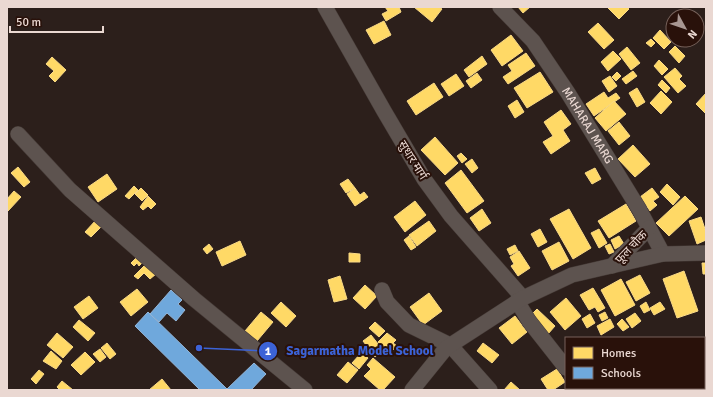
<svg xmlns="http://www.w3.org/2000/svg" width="713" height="397" font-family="Signika,'Noto Sans Devanagari',sans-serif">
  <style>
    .homes { fill: #ffd966; stroke: #f9d986 }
    .schools { fill: #6fa8dc; stroke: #94b6d9 }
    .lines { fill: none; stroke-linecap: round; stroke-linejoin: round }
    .street-casing { stroke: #453a36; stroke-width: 16 }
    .street { stroke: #5d534f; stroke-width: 15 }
    .labels { text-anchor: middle; stroke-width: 4; stroke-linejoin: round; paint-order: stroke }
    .street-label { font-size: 12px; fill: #ead8d2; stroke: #29110a }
    .leader { fill: none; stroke: #3c63d7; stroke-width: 1.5 }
    .callout-dot { fill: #3c63d7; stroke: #29110a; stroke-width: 1.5 }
    .mark-label { font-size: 12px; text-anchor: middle; font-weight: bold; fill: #fff }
    .callout-label { font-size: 13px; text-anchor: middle; font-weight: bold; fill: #3c63d7; stroke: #29110a; stroke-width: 4; stroke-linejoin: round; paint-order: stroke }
  </style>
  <rect width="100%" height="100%" fill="#2c1f1b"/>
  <g class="homes">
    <path d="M385,7H399L401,12L386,21L382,14L388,11Z"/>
    <path d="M414,7H439L442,9L432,22Z"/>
    <path d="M518,7H530L523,13Z"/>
    <path d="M607,7H627L629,9L619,19Z"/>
    <path d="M384,21L391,35L374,44L366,30Z"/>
    <path d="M598,23L614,40L604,49L588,32Z"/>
    <path d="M660,30L671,42L664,49L653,38Z"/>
    <path d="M511,35L523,51L502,66L491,50Z"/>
    <path d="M651,39L655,43L651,47L646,43Z"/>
    <path d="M675,46L685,56L679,63L669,52Z"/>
    <path d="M627,47L640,63L631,70L619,54Z"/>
    <path d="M613,51L621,59L608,71L601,62Z"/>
    <path d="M526,53L535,66L508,84L503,77L512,71L508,65Z"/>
    <path d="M482,56L487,64L469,77L464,70Z"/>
    <path d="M52,57L66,70L55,82L49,76L54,71L46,64Z"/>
    <path d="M659,60L668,69L662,75L654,66Z"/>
    <path d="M675,68L682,76L679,79L686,86L678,93L664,77Z"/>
    <path d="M633,71L637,76L626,84L622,79Z"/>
    <path d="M540,72L553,92L527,108L514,88Z"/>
    <path d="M617,72L621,76L616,81L612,77Z"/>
    <path d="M477,73L482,80L471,88L466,81Z"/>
    <path d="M456,74L464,86L449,96L441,84Z"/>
    <path d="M610,76L617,86L609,92L602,81Z"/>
    <path d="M662,80L670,88L666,93L658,85Z"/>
    <path d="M434,83L443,97L416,115L407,101Z"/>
    <path d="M637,88L645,102L637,107L629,93Z"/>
    <path d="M661,91L672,102L661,114L650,103Z"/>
    <path d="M604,92L608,98L616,93L620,98L594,116L586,104Z"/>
    <path d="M706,93V114L696,104Z"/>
    <path d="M517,100L524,112L515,118L508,106Z"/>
    <path d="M614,101L626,114L606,131L595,118Z"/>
    <path d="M561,110L571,124L563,130L570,141L551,154L543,142L553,136L544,122Z"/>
    <path d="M619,122L630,136L619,145L608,131Z"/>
    <path d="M435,137L458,163L445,175L421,150Z"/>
    <path d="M633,145L650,164L635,177L618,159Z"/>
    <path d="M461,153L467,159L462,163L457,156Z"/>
    <path d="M472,159L478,168L472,173L465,164Z"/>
    <path d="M18,167L30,182L24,187L11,173Z"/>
    <path d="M595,168L601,179L592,184L585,173Z"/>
    <path d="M461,170L484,201L467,213L445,183Z"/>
    <path d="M107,174L117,189L98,202L88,187Z"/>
    <path d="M348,179L355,188L346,193L340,184Z"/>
    <path d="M667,184L680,197L673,205L660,192Z"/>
    <path d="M134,186L138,190L129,199L125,196Z"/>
    <path d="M141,188L148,195L142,201L135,194Z"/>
    <path d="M355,188L360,195L364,192L368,197L355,206L347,194Z"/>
    <path d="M652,188L659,197L653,201L657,205L650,211L640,197Z"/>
    <path d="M14,191L21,197L8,211L7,199Z"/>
    <path d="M148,196L156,204L151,209L148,206L143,210L140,207Z"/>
    <path d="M685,196L698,209L669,236L656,223Z"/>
    <path d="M415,201L426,215L405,232L394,217Z"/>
    <path d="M626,204L636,221L609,238L598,221Z"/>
    <path d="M482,209L491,223L479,231L470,218Z"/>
    <path d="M569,209L591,248L573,259L550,219Z"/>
    <path d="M701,217L706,232V240L697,244L689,221Z"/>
    <path d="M96,220L102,226L91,237L85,232Z"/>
    <path d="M429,221L436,231L417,246L409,235Z"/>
    <path d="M540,229L547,242L538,247L531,234Z"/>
    <path d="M599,229L607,243L599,248L591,233Z"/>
    <path d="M409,236L416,247L411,250L404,240Z"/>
    <path d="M619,236L624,244L615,249L611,240Z"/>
    <path d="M240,241L246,255L222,266L216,252Z"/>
    <path d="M559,242L569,261L552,270L542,251Z"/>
    <path d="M209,244L213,249L207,254L203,249Z"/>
    <path d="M610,244L614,252L609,254L605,246Z"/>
    <path d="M515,245L518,251L510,255L507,249Z"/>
    <path d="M519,251L530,268L518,276L511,266L514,264L510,257Z"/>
    <path d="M349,253L360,254V262H349Z"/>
    <path d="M137,257L143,262L139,266L137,263L134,266L131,263Z"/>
    <path d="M702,263H706V274H703Z"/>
    <path d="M146,264L156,274L150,279L144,273L138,279L134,276Z"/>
    <path d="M684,271L698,311L677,318L663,279Z"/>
    <path d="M640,275L650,293L636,301L626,282Z"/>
    <path d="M340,276L347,299L334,302L328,280Z"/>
    <path d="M621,279L635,305L615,316L601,290Z"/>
    <path d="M365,285L377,296L365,309L353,298Z"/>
    <path d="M593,288L605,308L598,312L595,307L589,310L580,295Z"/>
    <path d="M137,289L148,302L131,316L120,302Z"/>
    <path d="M429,293L442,311L423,325L410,307Z"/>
    <path d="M89,296L98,308L83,319L74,307Z"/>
    <path d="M566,298L581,316L565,330L550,312Z"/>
    <path d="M281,302L296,316L286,327L271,313Z"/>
    <path d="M646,302L650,310L644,313L640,306Z"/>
    <path d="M660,302L665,309L654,315L650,308Z"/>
    <path d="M537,309L555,326L548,334L529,317Z"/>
    <path d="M261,312L273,322L257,341L245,331Z"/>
    <path d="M605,312L608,318L602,321L599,315Z"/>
    <path d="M635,313L641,321L632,328L626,319Z"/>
    <path d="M590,314L595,323L587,328L582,319Z"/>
    <path d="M515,316L527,332L512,344L499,328Z"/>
    <path d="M610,319L614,327L601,335L597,326Z"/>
    <path d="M622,319L629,327L623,331L617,324Z"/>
    <path d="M79,320L95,333L88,341L73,327Z"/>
    <path d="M375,322L385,331L379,337L369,328Z"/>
    <path d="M57,333L73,347L63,358L47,345Z"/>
    <path d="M387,333L396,340L393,343L397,346L390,353L378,342Z"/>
    <path d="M371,335L383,350L375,357L363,341Z"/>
    <path d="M107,343L116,354L110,359L101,348Z"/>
    <path d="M483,343L499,355L492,363L477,351Z"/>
    <path d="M100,349L106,357L100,362L93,354Z"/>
    <path d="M51,351L62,361L56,369L43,361Z"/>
    <path d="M85,352L95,362L81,375L71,365Z"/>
    <path d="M361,353L368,358L359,369L352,363Z"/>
    <path d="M373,358L395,377L383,390H380L364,376L371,369L367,365Z"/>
    <path d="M348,362L358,370L347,383L337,375Z"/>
    <path d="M557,369L565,382L553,390H548L541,379Z"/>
    <path d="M39,370L44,374L36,384L31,379Z"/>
    <path d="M162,379L171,390H149Z"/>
    <path d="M62,381L73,390H60L57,387Z"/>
    <path d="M511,382L520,390H504Z"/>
    <path d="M605,388H618L619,390H602Z"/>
  </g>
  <g class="schools">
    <path d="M171,290L182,300L178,304L185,310L176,321L167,313L159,322L150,314Z"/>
    <path d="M148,312L227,389L254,363L266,374L251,390H200L135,326Z"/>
  </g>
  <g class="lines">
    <defs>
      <g id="street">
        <path d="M325,7L384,111L424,179L451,216L523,298"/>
        <path id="s1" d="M500,7L533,41L568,93L639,209L663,254"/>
        <path d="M18,134L70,190L194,299L305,390"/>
        <path d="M612,266L649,228"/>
        <path d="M382,290L387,302L409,325L450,345L490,390"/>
        <path d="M517,301L529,321L566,368"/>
        <path d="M585,388L587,390"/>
        <path d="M412,390L446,348L523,298L572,275L663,254L706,253"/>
      </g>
    </defs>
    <use href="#street" class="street-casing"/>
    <use href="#street" class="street"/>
  </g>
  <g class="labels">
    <g class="street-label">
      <text dy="4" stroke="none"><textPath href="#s1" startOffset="148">MAHARAJ MARG</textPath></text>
      <text transform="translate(413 160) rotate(58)" y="4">सुधार मार्ग</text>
      <text transform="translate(631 247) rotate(-46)" y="4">फूल चौक</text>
    </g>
  </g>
  <path class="leader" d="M199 348L268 351"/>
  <g class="callout-dot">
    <circle cx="199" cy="348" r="4"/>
    <circle cx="268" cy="351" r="10"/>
  </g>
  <g class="mark-label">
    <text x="268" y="355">1</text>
  </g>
  <g class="callout-label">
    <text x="360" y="355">Sagarmatha Model School</text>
  </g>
  <rect width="713" height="397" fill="none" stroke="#ead8d2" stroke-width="16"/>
  <rect x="565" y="337" width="140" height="52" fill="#29110a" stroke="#76615a"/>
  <rect x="573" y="347" width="20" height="12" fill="#ffd966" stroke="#76615a"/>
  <text x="601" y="357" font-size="12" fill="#ead8d2">Homes</text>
  <rect x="573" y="367" width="20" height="12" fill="#6fa8dc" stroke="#76615a"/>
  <text x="601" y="377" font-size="12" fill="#ead8d2">Schools</text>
  <g transform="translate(685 28) rotate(130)"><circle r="19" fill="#29110a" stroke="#76615a"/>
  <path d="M0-3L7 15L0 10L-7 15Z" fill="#a89792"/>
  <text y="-6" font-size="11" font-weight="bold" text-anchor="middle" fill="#ead8d2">N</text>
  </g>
  <path d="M10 26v6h93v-6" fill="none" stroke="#ead8d2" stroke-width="2"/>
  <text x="16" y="26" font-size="12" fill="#ead8d2" stroke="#29110a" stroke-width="3" paint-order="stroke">50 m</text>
</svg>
